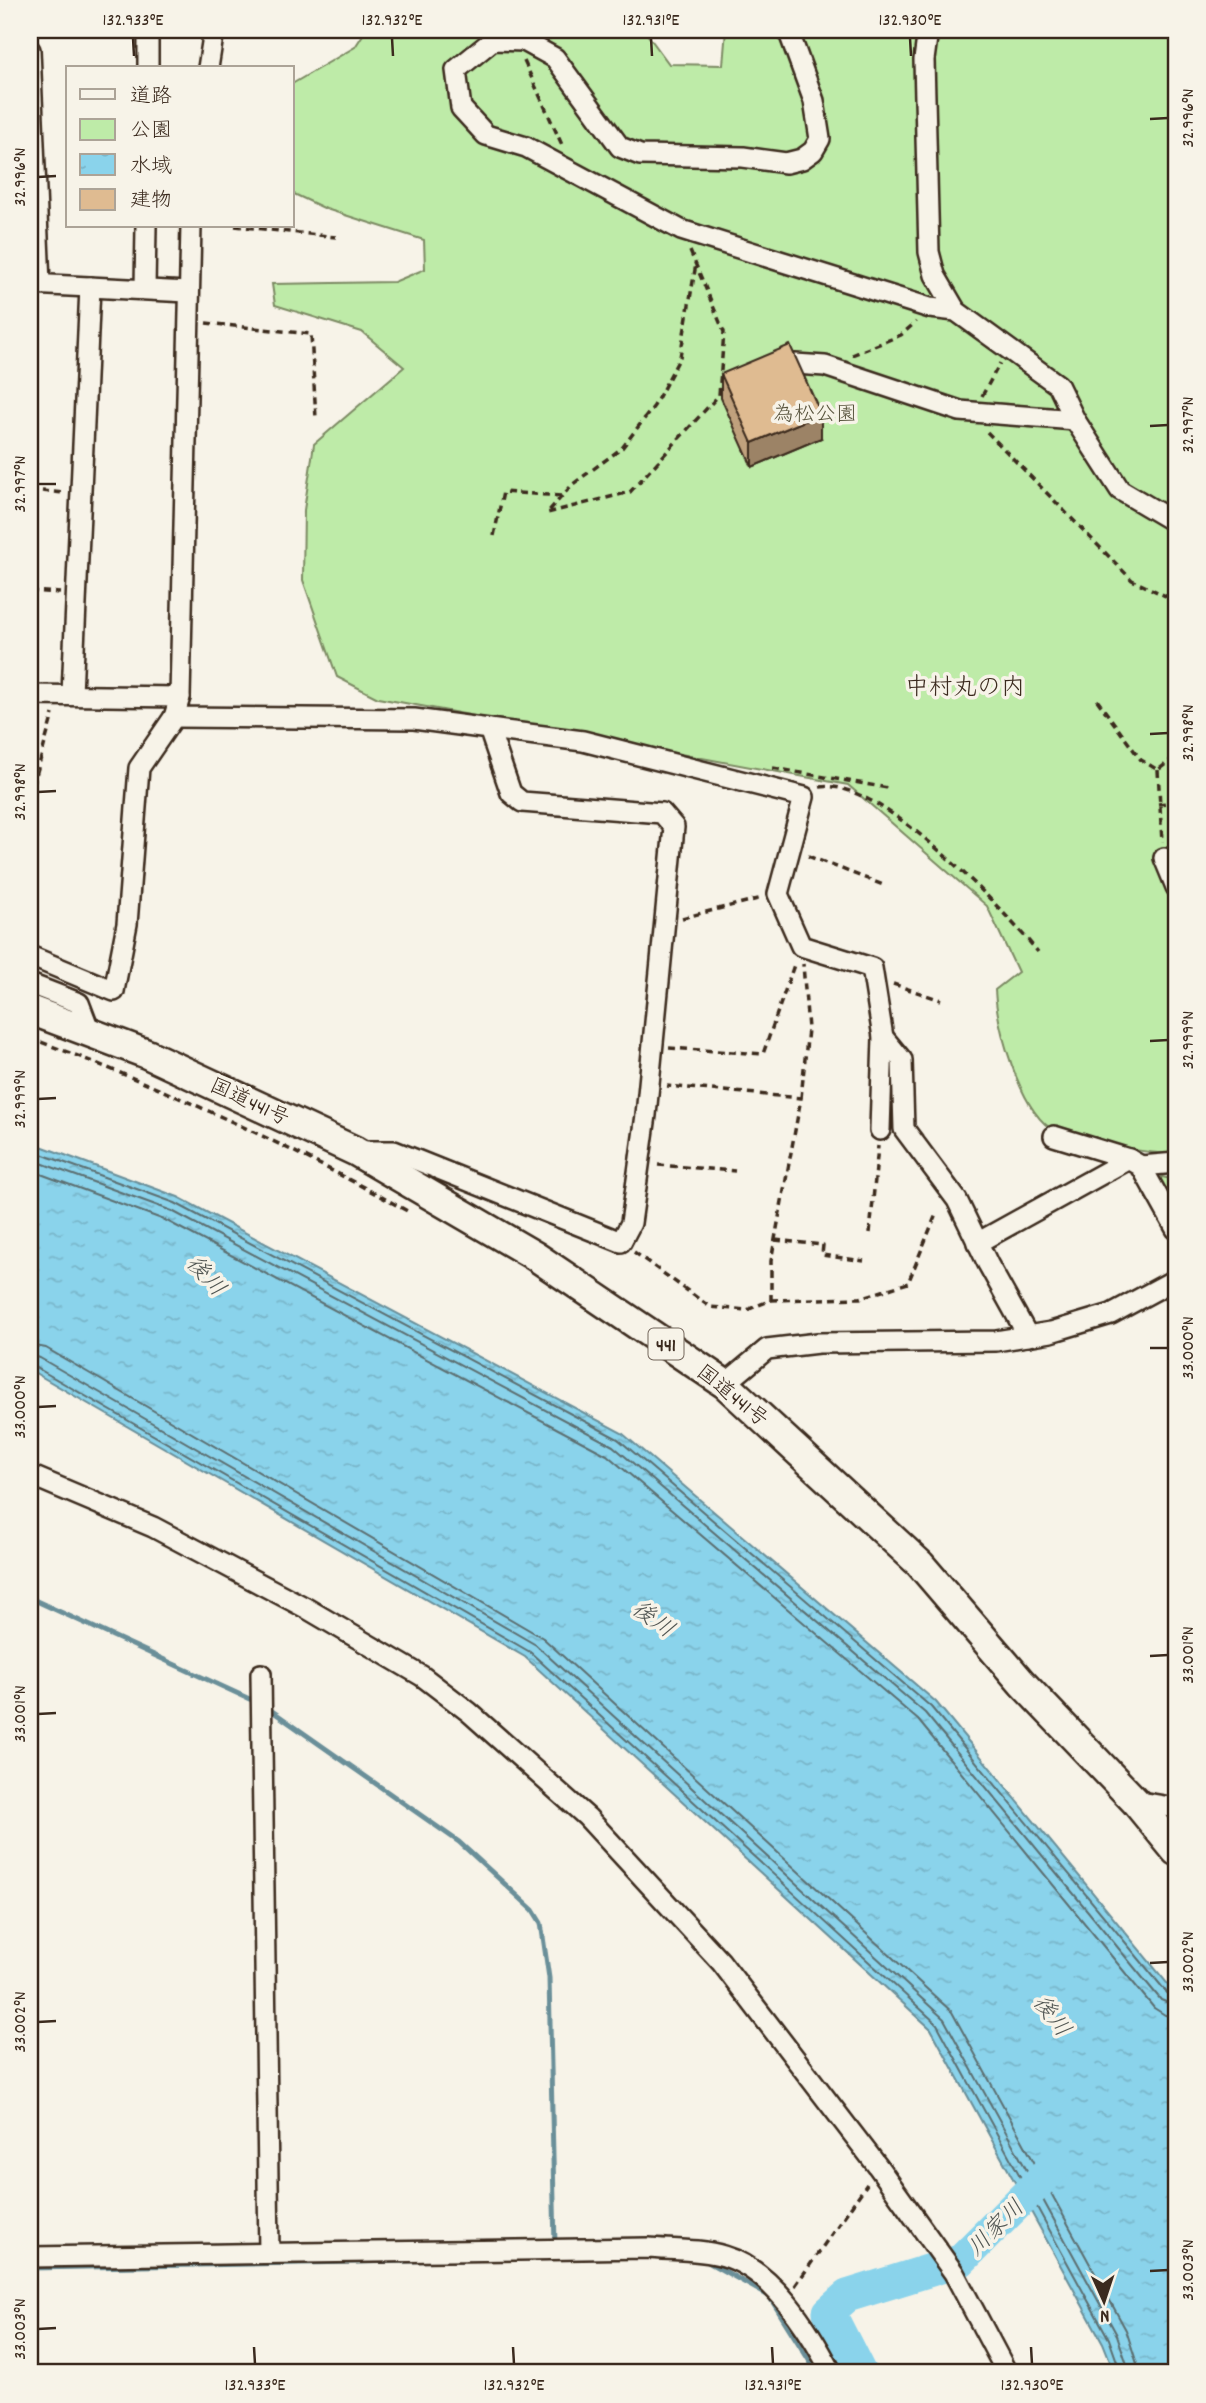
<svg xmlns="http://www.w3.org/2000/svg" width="1206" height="2403" font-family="Dekko,'Klee One',sans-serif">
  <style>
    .park { fill: #beeba8; stroke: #7c8a63; stroke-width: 2 }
    .water { fill: url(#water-ripples); stroke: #6a8f99; stroke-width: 2 }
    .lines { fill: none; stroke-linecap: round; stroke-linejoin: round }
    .shore { stroke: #5b6e70; stroke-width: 2 }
    .stream { stroke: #6a8f99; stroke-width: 5 }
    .river { stroke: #8ad3eb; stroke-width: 33 }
    .minor-casing { stroke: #3b2a1e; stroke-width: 24 }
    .highway-casing { stroke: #3b2a1e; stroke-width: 33 }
    .path { stroke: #3b2a1e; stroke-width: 3.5; stroke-dasharray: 7 5; stroke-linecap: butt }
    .minor { stroke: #f7f3e8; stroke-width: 19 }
    .highway { stroke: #f7f3e8; stroke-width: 28 }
    .wall { fill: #c0a17d; stroke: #3b2a1e; stroke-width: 2 }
    .shaded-wall { fill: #9c8366; stroke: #3b2a1e; stroke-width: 2 }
    .building { fill: #dfbb91; stroke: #3b2a1e; stroke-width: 2 }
    .ticks { fill: none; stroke: #3b2a1e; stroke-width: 2.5 }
    .labels { text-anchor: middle; stroke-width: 7; stroke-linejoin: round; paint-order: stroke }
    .shield { fill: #f7f3e8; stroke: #73665b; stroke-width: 2 }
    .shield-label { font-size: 19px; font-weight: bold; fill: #3b2a1e }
    .park-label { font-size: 21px; fill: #55513a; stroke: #f7f3e8 }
    .street-label { font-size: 21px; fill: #3b2a1e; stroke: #f7f3e8 }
    .water-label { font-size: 23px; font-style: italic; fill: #4f5451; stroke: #f7f3e8 }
    .quarter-label { font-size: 24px; fill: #3b2a1e; stroke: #f7f3e8 }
    .neatline { fill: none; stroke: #3b2a1e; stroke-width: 2.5 }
    .ticks-label { font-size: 18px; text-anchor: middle; fill: #3b2a1e }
  </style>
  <defs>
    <pattern id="water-ripples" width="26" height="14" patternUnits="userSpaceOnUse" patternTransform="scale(1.75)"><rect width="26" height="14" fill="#8ad3eb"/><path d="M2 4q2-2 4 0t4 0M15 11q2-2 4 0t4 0" fill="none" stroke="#78b5c9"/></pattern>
  </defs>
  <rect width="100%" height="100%" fill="#f7f3e8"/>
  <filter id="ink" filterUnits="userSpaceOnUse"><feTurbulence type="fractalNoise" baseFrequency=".0143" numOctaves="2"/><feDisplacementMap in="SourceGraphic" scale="14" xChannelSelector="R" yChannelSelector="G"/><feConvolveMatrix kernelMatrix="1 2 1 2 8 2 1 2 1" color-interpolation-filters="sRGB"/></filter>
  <g filter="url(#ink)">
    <g class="park">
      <path d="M366,30H644L669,64L723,65L726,30H1176V1155C1144,1151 1076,1146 1050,1128C1019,1106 997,1027 995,990L1018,972L987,906L848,785L378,698L337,677L303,580L304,510L314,444L404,367L362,332L275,305L272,284L394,282L425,269L424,240L326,209L292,193V84L355,47Z"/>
      <path d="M1162,1177L1176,1180V1215L1157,1181Z"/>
    </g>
    <path class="water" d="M30,1142L178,1197L622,1433L936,1702L1176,1994V2373H1115L1103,2343L931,2029L525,1657L30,1370Z"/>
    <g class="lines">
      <g class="shore">
        <path d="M30,1150L175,1203L618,1439L931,1707L1168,1994L1176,1997"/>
        <path d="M30,1159L172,1211L613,1446L925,1713L1161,2000L1176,2006"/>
        <path d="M30,1170L167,1221L607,1455L918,1720L1154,2008L1165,2015L1176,2017"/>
        <path d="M30,1345L46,1348L543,1638L952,2012L1126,2330L1140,2373"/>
        <path d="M30,1355L40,1358L536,1645L944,2019L1117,2335L1130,2373"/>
        <path d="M30,1364L530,1652L937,2024L1109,2339L1121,2373"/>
      </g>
      <g class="stream">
        <path d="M30,1598L256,1702"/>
        <path d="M265,1706L459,1842L533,1910L541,1923L549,1978L555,2246"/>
        <path d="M708,2262L769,2296L817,2373"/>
        <path d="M30,2268L461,2260"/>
      </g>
      <path class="river" d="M860,2373L829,2312L847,2296L960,2261L1055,2166"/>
      <defs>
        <g id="minor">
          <path d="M788,30L814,101L820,139L813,151L802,159L786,163L743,157L640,155L620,147L555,58L524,41L493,40L456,70L461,108L486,135L526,147L681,230L930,308L956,311L1058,385L1075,420L1120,490L1176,523"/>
          <path d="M928,30L924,60L929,252L935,275L956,311"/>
          <path d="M30,50L40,284"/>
          <path d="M148,68V30"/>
          <path d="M208,68L214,30"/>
          <path d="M191,226L180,697L174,717L414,719L489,729L511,793L522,802L662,813L674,827L646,1115L631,1223L621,1242L394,1151H356"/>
          <path d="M30,284L188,292"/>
          <path d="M145,289L146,226"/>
          <path d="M774,373L795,364L825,366L960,411L1075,420"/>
          <path d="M72,694L90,287"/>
          <path d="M30,695L180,697"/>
          <path d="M489,729L583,741L804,797L778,894L801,946L872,968L883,1037L880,1130"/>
          <path d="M1164,858L1176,887"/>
          <path d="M30,956L114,991L127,924L139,768L174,717"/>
          <path d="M30,984L79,1003L90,1032"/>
          <path d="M883,1037L902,1060L904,1129L957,1200L988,1264L1028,1336"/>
          <path d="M1054,1136L1129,1159L1141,1166L1176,1229"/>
          <path d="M1141,1166L1176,1163"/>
          <path d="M977,1243L1129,1159"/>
          <path d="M725,1384L767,1349L818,1343L996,1341L1051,1332L1111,1314L1176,1279"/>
          <path d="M30,1475L153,1527L306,1608L422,1676L469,1712L587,1817L721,1962L879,2168L954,2273L1007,2373"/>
          <path d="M261,1674L269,2253"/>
          <path d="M1135,1801L1176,1808"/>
          <path d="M30,2257L648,2248C672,2250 701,2249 724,2256C773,2270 810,2331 832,2373"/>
        </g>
        <path id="highway" d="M30,1010L147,1054L355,1151L535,1256L725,1384L920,1564L1022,1683L1135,1801L1176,1851"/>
      </defs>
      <use href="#minor" class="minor-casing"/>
      <use href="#highway" class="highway-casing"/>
      <g class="path">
        <path d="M524,61L563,147"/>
        <path d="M235,226L336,237"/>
        <path d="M690,251L724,332L719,395L630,492L547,513L573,484L622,448L654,406L680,357L696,264"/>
        <path d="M206,323L311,334L316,418"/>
        <path d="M852,355L901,335L916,322"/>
        <path d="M982,396L1000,363"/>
        <path d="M987,432L1132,580L1172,599L1176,607"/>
        <path d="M30,490L64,493"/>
        <path d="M494,536L503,492L562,496"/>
        <path d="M30,591L60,593"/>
        <path d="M1176,697V729"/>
        <path d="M1097,700L1141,760L1158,770L1176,756"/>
        <path d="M773,768L888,788"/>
        <path d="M1158,770L1162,842"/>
        <path d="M820,787C879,777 1002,908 1038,952"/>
        <path d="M30,797L53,714"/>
        <path d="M1158,804L1176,802"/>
        <path d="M808,856L883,885"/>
        <path d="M682,918L762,898"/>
        <path d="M893,984L941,1000"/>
        <path d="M30,1038C161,1086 287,1144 409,1212"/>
        <path d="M669,1048L763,1054L795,962"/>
        <path d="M801,1098L808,1029L803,964"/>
        <path d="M658,1165L735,1171"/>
        <path d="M870,1233L878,1146"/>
        <path d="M775,1240L823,1245L822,1255L864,1261"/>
        <path d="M634,1252L710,1307L747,1310L771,1300V1261L801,1098L667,1086"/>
        <path d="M771,1300L860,1298L908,1283L937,1212"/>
        <path d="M795,2286L867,2184"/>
      </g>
      <use href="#minor" class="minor"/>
      <use href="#highway" class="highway"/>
    </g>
    <path class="wall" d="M721,374L821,438L752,467L721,398Z"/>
    <path class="shaded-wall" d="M821,414V438L752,467V443Z"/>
    <path class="building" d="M790,345L821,414L752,443L721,374Z"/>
  </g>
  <path class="ticks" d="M133,38L134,56M392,38L393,56M651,38L652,56M910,38L911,56M1150,119L1168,118M38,177L56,176M1150,426L1168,425M38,484H56M1150,734L1168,733M38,792L56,791M1150,1041L1168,1040M38,1099L56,1098M1150,1348H1168M38,1407L56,1406M1150,1656L1168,1655M38,1714L56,1713M1150,1963L1168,1962M38,2022L56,2021M1150,2271L1168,2270M38,2329L56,2328M254,2347L255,2364M513,2347L514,2364M772,2347L773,2364M1031,2347L1032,2364"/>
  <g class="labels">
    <rect class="shield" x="648.5" y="1328.5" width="35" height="31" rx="5"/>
    <g class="shield-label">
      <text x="666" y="1351">441</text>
    </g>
    <g class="park-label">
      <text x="815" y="420">為松公園</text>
    </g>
    <g class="street-label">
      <text transform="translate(250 1101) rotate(25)" y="7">国道441号</text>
      <text transform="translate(733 1395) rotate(39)" y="7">国道441号</text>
    </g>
    <g class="water-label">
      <text transform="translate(207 1275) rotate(48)" y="8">後川</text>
      <text transform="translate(654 1618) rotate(36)" y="8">後川</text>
      <text transform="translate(1053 2015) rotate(53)" y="8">後川</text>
      <text transform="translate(995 2227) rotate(-45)" y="8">川家川</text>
    </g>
    <g class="quarter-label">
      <text x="965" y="694">中村丸の内</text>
    </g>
  </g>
  <rect width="1206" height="2403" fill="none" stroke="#f7f3e8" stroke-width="77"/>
  <rect x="66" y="66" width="228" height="161" fill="#f7f3e8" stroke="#aca397" stroke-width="2"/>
  <rect x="80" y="89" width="35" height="10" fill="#f7f3e8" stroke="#aca397" stroke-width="2"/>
  <text x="130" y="102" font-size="21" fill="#3b2a1e">道路</text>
  <rect x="80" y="119" width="35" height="21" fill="#beeba8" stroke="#aca397" stroke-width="2"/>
  <text x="130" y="136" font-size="21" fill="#3b2a1e">公園</text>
  <rect x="80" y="154" width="35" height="21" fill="url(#water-ripples)" stroke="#aca397" stroke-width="2"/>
  <text x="130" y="172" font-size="21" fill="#3b2a1e">水域</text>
  <rect x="80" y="189" width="35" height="21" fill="#dfbb91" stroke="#aca397" stroke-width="2"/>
  <text x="130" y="206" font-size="21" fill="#3b2a1e">建物</text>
  <g transform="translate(1104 2301) rotate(177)" stroke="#f7f3e8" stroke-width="5" paint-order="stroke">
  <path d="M0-5L12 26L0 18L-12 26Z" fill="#3b2a1e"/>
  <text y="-10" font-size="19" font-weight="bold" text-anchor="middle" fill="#3b2a1e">N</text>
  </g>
  <rect x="38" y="38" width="1130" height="2326" class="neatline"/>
  <g class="ticks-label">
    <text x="133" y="25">132.933°E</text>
    <text x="392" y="25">132.932°E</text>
    <text x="651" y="25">132.931°E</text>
    <text x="910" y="25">132.930°E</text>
    <text transform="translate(1187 118) rotate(-90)" y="6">32.996°N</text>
    <text transform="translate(19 177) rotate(-90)" y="6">32.996°N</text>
    <text transform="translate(1187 425) rotate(-90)" y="6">32.997°N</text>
    <text transform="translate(19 484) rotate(-90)" y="6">32.997°N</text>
    <text transform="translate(1187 733) rotate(-90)" y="6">32.998°N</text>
    <text transform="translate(19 792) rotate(-90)" y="6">32.998°N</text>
    <text transform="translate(1187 1040) rotate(-90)" y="6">32.999°N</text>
    <text transform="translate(19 1099) rotate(-90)" y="6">32.999°N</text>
    <text transform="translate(1187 1348) rotate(-90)" y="6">33.000°N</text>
    <text transform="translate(19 1407) rotate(-90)" y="6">33.000°N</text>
    <text transform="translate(1187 1655) rotate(-90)" y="6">33.001°N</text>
    <text transform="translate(19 1714) rotate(-90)" y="6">33.001°N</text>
    <text transform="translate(1187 1962) rotate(-90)" y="6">33.002°N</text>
    <text transform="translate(19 2022) rotate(-90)" y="6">33.002°N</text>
    <text transform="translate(1187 2270) rotate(-90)" y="6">33.003°N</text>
    <text transform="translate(19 2329) rotate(-90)" y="6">33.003°N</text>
    <text x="255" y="2390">132.933°E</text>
    <text x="514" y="2390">132.932°E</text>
    <text x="773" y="2390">132.931°E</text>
    <text x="1032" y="2390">132.930°E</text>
  </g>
</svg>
